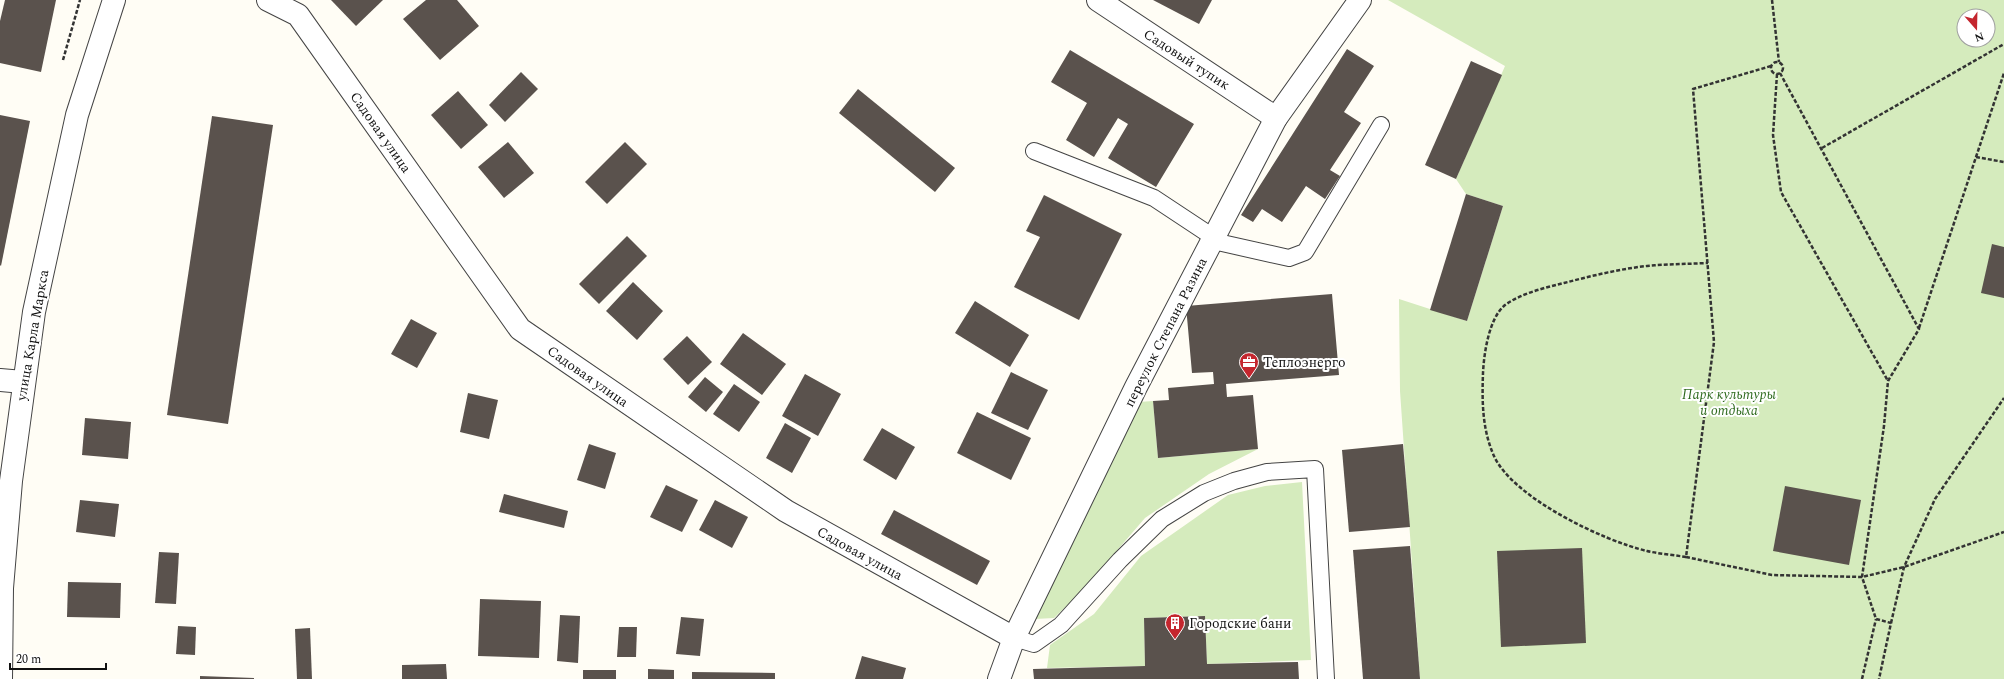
<svg xmlns="http://www.w3.org/2000/svg" width="2004" height="679" font-family="Spectral,serif">
  <style>
    .green { fill: #d5ebbd; fill-rule: evenodd }
    .building { fill: #5a524d }
    .lines { fill: none; stroke-linecap: round; stroke-linejoin: round }
    .service-casing { stroke: #444; stroke-width: 18 }
    .minor-casing { stroke: #444; stroke-width: 24 }
    .tertiary-casing { stroke: #444; stroke-width: 24 }
    .path { stroke: #333; stroke-width: 2.5; stroke-dasharray: 4 2; stroke-linecap: butt }
    .service { stroke: #fff; stroke-width: 16 }
    .minor { stroke: #fff; stroke-width: 22 }
    .tertiary { stroke: #fff; stroke-width: 22 }
    .labels { text-anchor: middle; stroke-width: 4; stroke-linejoin: round; paint-order: stroke }
    .street-label { font-size: 14px; fill: #111; stroke: #fff }
    .poi-label { font-size: 14px; fill: #111; stroke: #fff; text-anchor: start }
    .park-label { font-size: 14px; font-style: italic; fill: #2f6b1f; stroke: #fff }
  </style>
  <rect width="100%" height="100%" fill="#fffdf5"/>
  <g class="green">
    <path d="M1388,0H2004V679H1420L1400,391L1399,299L1467,321L1503,206L1466,194L1456,179L1505,66ZM1964,16H1988V40H1964Z"/>
    <path d="M1153,401L1158,458L1258,449L1209,474L1145,518L1081,592L1054,618L1035,619L1139,402Z"/>
    <path d="M1302,482L1311,660L1207,664L1205,616L1144,618L1145,666L1047,668L1050,645L1094,614L1141,556L1228,495L1265,486Z"/>
  </g>
  <g class="building">
    <path d="M5,0H56L41,72L0,63V21Z"/>
    <path d="M331,0H383L356,26Z"/>
    <path d="M426,0H457L479,26L440,60L403,19Z"/>
    <path d="M1153,0H1212L1199,24Z"/>
    <path d="M1347,49L1374,66L1344,112L1361,123L1330,170L1340,176L1325,199L1306,186L1282,222L1262,209L1253,222L1241,215Z"/>
    <path d="M1070,50L1194,124L1156,187L1108,158L1128,124L1118,118L1094,157L1066,140L1087,103L1051,82Z"/>
    <path d="M1471,61L1502,75L1456,179L1425,165Z"/>
    <path d="M521,72L538,89L505,122L489,105Z"/>
    <path d="M858,89L955,168L935,192L839,113Z"/>
    <path d="M458,91L488,125L461,149L431,115Z"/>
    <path d="M0,115L30,121L1,266L0,265Z"/>
    <path d="M212,116L273,125L228,424L167,415Z"/>
    <path d="M508,142L534,173L504,198L478,167Z"/>
    <path d="M625,142L647,164L607,204L585,182Z"/>
    <path d="M1466,194L1503,206L1467,321L1430,310Z"/>
    <path d="M1044,195L1122,234L1079,320L1014,287L1040,237L1026,231Z"/>
    <path d="M627,236L647,256L599,304L579,284Z"/>
    <path d="M1992,244L2004,247V298L1981,293Z"/>
    <path d="M633,282L663,311L637,340L606,311Z"/>
    <path d="M1332,294L1339,375L1226,384L1227,397L1253,395L1258,449L1158,458L1153,401L1169,400L1168,388L1214,384L1213,372L1192,373L1186,306Z"/>
    <path d="M975,301L1029,335L1010,367L955,333Z"/>
    <path d="M411,319L437,333L417,368L391,354Z"/>
    <path d="M743,333L786,364L762,395L720,364Z"/>
    <path d="M687,336L712,362L688,385L663,359Z"/>
    <path d="M1011,372L1048,390L1028,430L991,413Z"/>
    <path d="M805,374L841,394L818,436L782,416Z"/>
    <path d="M705,377L723,392L706,412L688,397Z"/>
    <path d="M734,384L760,402L739,432L713,414Z"/>
    <path d="M468,393L498,400L489,439L460,432Z"/>
    <path d="M977,412L1031,438L1011,480L957,453Z"/>
    <path d="M85,418L131,422L128,459L82,455Z"/>
    <path d="M785,423L811,438L792,473L766,458Z"/>
    <path d="M882,428L915,447L896,480L863,460Z"/>
    <path d="M589,444L616,453L605,489L577,480Z"/>
    <path d="M1403,444L1410,527L1349,532L1342,450Z"/>
    <path d="M666,485L698,500L682,532L650,517Z"/>
    <path d="M1785,486L1861,500L1849,565L1773,551Z"/>
    <path d="M504,494L568,511L564,528L499,512Z"/>
    <path d="M80,500L119,504L115,537L76,532Z"/>
    <path d="M715,500L748,517L732,548L699,530Z"/>
    <path d="M894,510L990,561L977,585L881,534Z"/>
    <path d="M1410,546L1420,679H1363L1353,550Z"/>
    <path d="M1582,548L1586,643L1501,647L1497,551Z"/>
    <path d="M159,552L179,553L176,604L155,603Z"/>
    <path d="M68,582L121,583L120,618L67,617Z"/>
    <path d="M480,599L541,601L539,658L478,656Z"/>
    <path d="M560,615L580,616L578,663L557,661Z"/>
    <path d="M1205,616L1207,664L1298,662L1299,679H1034L1033,669L1145,666L1144,618Z"/>
    <path d="M681,617L704,619L700,656L676,654Z"/>
    <path d="M178,626L196,627L195,655L176,654Z"/>
    <path d="M619,627H637L636,657H617Z"/>
    <path d="M310,628L312,679H297L295,629Z"/>
    <path d="M862,656L906,668L903,679H855Z"/>
    <path d="M446,664L447,679H402V665Z"/>
    <path d="M648,669L674,670V679H648Z"/>
    <rect x="583" y="670" width="33" height="9"/>
    <path d="M692,672L775,673V679H692Z"/>
    <path d="M200,676L254,678V679H200Z"/>
  </g>
  <g class="lines">
    <defs>
      <g id="service">
        <path d="M1034,151L1154,198L1222,243L1289,258L1305,252L1381,125"/>
        <path d="M1014,638L1034,644L1061,625L1120,560L1162,519L1204,493L1234,481L1267,472L1315,469L1326,679"/>
      </g>
      <g id="minor">
        <path d="M268,0L298,15L520,329L786,511L1014,638"/>
        <path d="M1098,0L1276,118"/>
        <path d="M0,380L23,382"/>
        <path d="M999,679L1014,638L1136,387L1276,118L1360,0"/>
      </g>
      <path id="tertiary" d="M1,679L2,588L11,481L34,312L77,115L114,0"/>
    </defs>
    <use href="#service" class="service-casing"/>
    <use href="#minor" class="minor-casing"/>
    <use href="#tertiary" class="tertiary-casing"/>
    <g class="path">
      <path d="M1772,0L1779,62"/>
      <path d="M63,60L80,0"/>
      <circle cx="1777" cy="68" r="6"/>
      <path d="M1771,66L1693,89L1714,342L1686,557L1772,575L1862,577L1904,567L2004,532"/>
      <path d="M1780,73L1919,329L1888,381L1884,426L1862,577L1876,619L1891,623L1879,679"/>
      <path d="M1777,74L1773,135L1781,192L1888,381"/>
      <path d="M1822,148L2004,44"/>
      <path d="M1976,157L2004,162"/>
      <path d="M1919,328L2004,73"/>
      <path d="M1686,557C1674,555 1660,554 1647,551C1604,541 1513,498 1494,456C1482,429 1482,401 1483,373C1484,353 1489,318 1505,305C1522,293 1544,288 1564,283C1591,276 1619,269 1647,266C1667,264 1687,264 1708,263"/>
      <path d="M1891,623L1904,567L1935,499L2004,398"/>
      <path d="M1862,679L1876,619"/>
    </g>
    <use href="#service" class="service"/>
    <use href="#minor" class="minor"/>
    <use href="#tertiary" class="tertiary"/>
  </g>
  <defs>
    <symbol id="office-pin" viewBox="-11 -11 22 30"><path d="M0 17L-7.5 6A9.5 9.5 0 1 1 7.5 6Z" fill="#c4262e" stroke="#fff"/><path d="M-6-3h4V-5.5h4V-3h4V5H-6ZM-1-4.5V-3h2v-1.5ZM-6 0V1H6V0Z" fill="#fff"/></symbol>
    <symbol id="building-pin" viewBox="-11 -11 22 30"><path d="M0 17L-7.5 6A9.5 9.5 0 1 1 7.5 6Z" fill="#c4262e" stroke="#fff"/><path d="M-4-6H4V6H1V3H-1V6H-4ZM-2.5-4.3h1.7v1.8h-1.7ZM.8-4.3h1.7v1.8H.8ZM-2.5-1h1.7V.8h-1.7ZM.8-1h1.7V.8H.8Z" fill="#fff"/></symbol>
  </defs>
  <g fill-rule="evenodd">
    <use href="#office-pin" x="1238" y="351" width="22" height="30"/>
    <use href="#building-pin" x="1164" y="612" width="22" height="30"/>
  </g>
  <g class="labels">
    <g class="street-label">
      <text transform="translate(1187 59) rotate(33)" y="5">Садовый тупик</text>
      <text transform="translate(381 132) rotate(55)" y="5">Садовая улица</text>
      <text transform="translate(1165 332) rotate(-63)" y="5">переулок Степана Разина</text>
      <text transform="translate(32 335) rotate(-80)" y="5">улица Карла Маркса</text>
      <text transform="translate(588 376) rotate(35)" y="5">Садовая улица</text>
      <text transform="translate(860 553) rotate(29)" y="5">Садовая улица</text>
    </g>
    <g class="poi-label">
      <text x="1263" y="367">Теплоэнерго</text>
      <text x="1189" y="628">Городские бани</text>
    </g>
    <g class="park-label">
      <text x="1729" y="399">Парк культуры<tspan x="1729" dy="16">и отдыха</tspan></text>
    </g>
  </g>
  <g transform="translate(1976 28) rotate(160)"><circle r="19" fill="#ffffff" stroke="#a0a0a0"/>
  <path d="M0-3L7 15L0 10L-7 15Z" fill="#c4262e"/>
  <text y="-6" font-size="11" font-weight="bold" text-anchor="middle" fill="#111111">N</text>
  </g>
  <path d="M10 663v6h96v-6" fill="none" stroke="#111111" stroke-width="2"/>
  <text x="16" y="663" font-size="12" fill="#111111" stroke="#ffffff" stroke-width="3" paint-order="stroke">20 m</text>
</svg>
